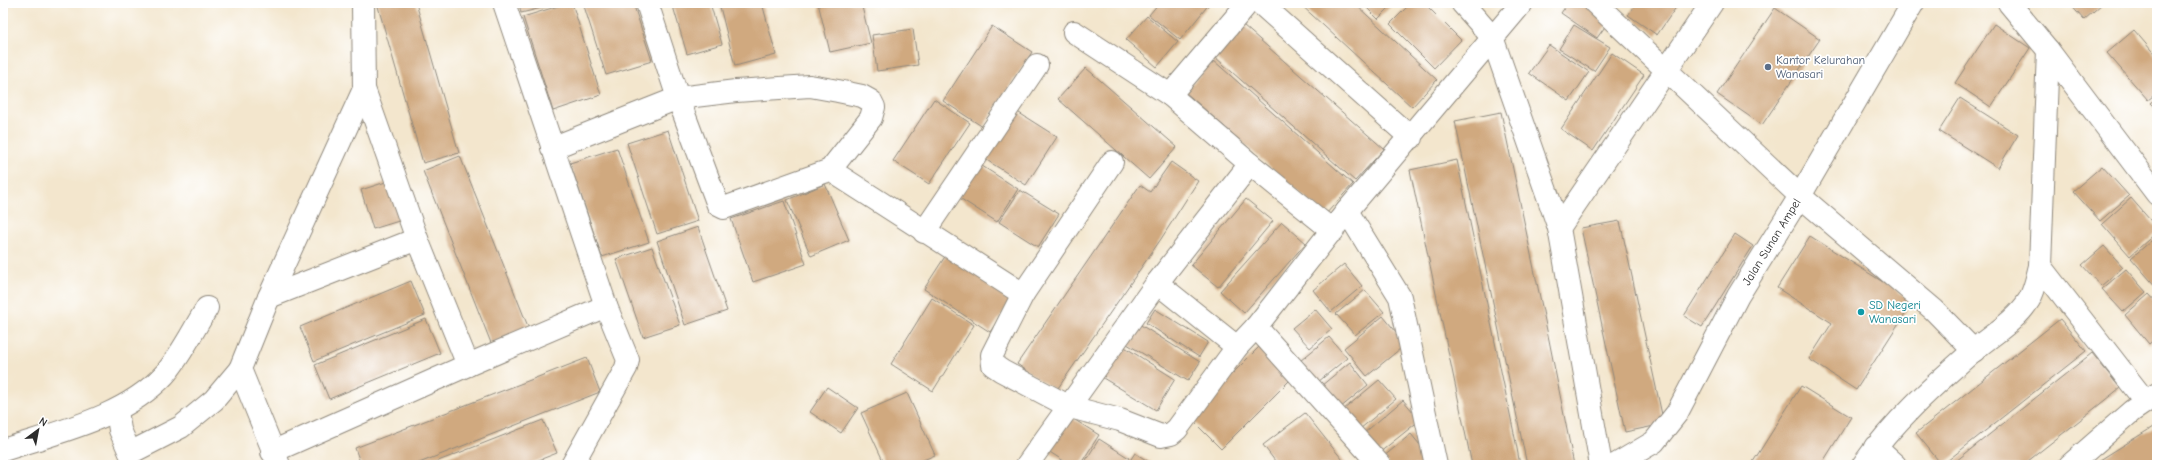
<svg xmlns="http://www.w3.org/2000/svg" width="2160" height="468" font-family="'Comic Neue',sans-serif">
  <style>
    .building { fill: #d0a97f }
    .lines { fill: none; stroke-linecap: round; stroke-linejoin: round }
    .street-casing { stroke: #8f887c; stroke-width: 24 }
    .street { stroke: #fff; stroke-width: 22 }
    .service-dot { fill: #5c6f8a; stroke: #fff; stroke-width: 1.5 }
    .culture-dot { fill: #0f9aa8; stroke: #fff; stroke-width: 1.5 }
    .labels { text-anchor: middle; stroke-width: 3.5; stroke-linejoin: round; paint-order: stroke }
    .service-label { font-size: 12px; fill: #4e5e75; stroke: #fff; text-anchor: start }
    .street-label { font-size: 12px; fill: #2b2b2b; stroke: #fff }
    .culture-label { font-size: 12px; fill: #0d838f; stroke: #fff; text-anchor: start }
  </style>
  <rect width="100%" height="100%" fill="#fff"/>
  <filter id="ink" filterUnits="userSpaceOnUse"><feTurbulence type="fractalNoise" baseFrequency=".025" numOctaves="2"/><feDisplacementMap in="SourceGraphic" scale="8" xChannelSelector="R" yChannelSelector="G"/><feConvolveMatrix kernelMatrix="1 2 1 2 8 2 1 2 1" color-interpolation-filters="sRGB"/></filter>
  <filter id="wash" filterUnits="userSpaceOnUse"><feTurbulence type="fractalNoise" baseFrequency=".012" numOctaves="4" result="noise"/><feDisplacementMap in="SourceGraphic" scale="16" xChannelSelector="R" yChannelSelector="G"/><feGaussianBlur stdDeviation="0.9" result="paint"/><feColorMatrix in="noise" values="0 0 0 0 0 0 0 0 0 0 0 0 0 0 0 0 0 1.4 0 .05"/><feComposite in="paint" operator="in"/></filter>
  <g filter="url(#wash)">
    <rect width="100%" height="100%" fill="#f3e6cd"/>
    <g id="blocks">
      <g class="building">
        <path d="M377,3H416L459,153L423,163Z"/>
        <path d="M519,3H558V4L521,13Z"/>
        <path d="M568,3H572L601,95L553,111L523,17Z"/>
        <path d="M583,3H633L652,61L606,75Z"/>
        <path d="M672,3H710L722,44L687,54Z"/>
        <path d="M719,3H762L776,55L735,66Z"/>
        <path d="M818,3H861L871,43L830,52Z"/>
        <path d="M1159,3H1210L1180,40L1149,15Z"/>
        <path d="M1299,3H1354L1437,80L1412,107Z"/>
        <path d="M1362,3H1394L1378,19Z"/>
        <path d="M1411,3H1424L1461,40L1434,68L1390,24Z"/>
        <path d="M1568,3H1583L1609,21L1597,38L1561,13Z"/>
        <path d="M1637,3H1679L1657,35L1628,15Z"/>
        <path d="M2069,3H2103L2084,20Z"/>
        <path d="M1775,8L1820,39L1762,125L1717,94Z"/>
        <path d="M1147,16L1178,42L1157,67L1126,40Z"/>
        <path d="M1994,24L2030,48L1991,107L1955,83Z"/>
        <path d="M1243,25L1384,149L1355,181L1215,57Z"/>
        <path d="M1574,25L1610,47L1594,71L1559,49Z"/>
        <path d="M992,26L1032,52L983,127L943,101Z"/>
        <path d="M913,29L918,65L877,71L872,35Z"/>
        <path d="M2134,30L2157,57V93L2148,100L2107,53Z"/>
        <path d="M1549,45L1589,72L1569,101L1529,73Z"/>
        <path d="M1612,53L1644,75L1593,151L1561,129Z"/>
        <path d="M1213,60L1353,184L1325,215L1185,92Z"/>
        <path d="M1086,68L1177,147L1149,179L1058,99Z"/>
        <path d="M1960,98L2018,135L1998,168L1939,131Z"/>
        <path d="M2157,98V109L2151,103Z"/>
        <path d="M934,99L970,123L929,184L893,161Z"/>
        <path d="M1016,111L1057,137L1026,185L985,159Z"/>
        <path d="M1501,112L1549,340L1574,465H1527L1455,121Z"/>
        <path d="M668,130L698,221L657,234L627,143Z"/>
        <path d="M617,148L649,242L602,257L570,163Z"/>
        <path d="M460,156L529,329L491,343L423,171Z"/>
        <path d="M1457,160L1516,443L1520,465H1472L1450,360L1410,170Z"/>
        <path d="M1171,162L1198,181L1161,239L1056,391L1017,364L1140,185L1150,192Z"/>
        <path d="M979,164L1018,189L997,222L958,197Z"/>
        <path d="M2102,166L2129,196L2100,221L2073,191Z"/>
        <path d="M389,181L402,220L373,229L361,190Z"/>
        <path d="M825,184L849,240L811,256L787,200Z"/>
        <path d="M1020,190L1059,214L1038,247L999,222Z"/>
        <path d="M2131,198L2157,228V232L2130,256L2102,224Z"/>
        <path d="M1246,199L1273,221L1218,287L1191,265Z"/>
        <path d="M784,201L806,264L753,282L731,219Z"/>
        <path d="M1620,221L1664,424L1625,432L1581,228Z"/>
        <path d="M1282,222L1306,243L1244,313L1220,291Z"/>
        <path d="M698,227L727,311L685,325L657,241Z"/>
        <path d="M1735,234L1753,246L1702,327L1684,316Z"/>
        <path d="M1810,236L1913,301L1856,390L1809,359L1832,323L1777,288Z"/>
        <path d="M2157,236V288L2131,258Z"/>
        <path d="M2104,246L2123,267L2101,286L2082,265Z"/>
        <path d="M652,247L680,325L643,337L616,259Z"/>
        <path d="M946,255L1013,298L990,332L924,289Z"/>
        <path d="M1344,264L1362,286L1331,312L1313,290Z"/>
        <path d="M2126,269L2146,292L2123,312L2102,289Z"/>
        <path d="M411,281L425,315L314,361L300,327Z"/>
        <path d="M1365,290L1384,312L1355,335L1336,314Z"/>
        <path d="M2149,294L2157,303V337L2149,344L2125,315Z"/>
        <path d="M932,298L974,325L933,391L891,364Z"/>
        <path d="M1155,309L1208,342L1199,357L1146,323Z"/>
        <path d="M1315,309L1332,329L1310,348L1292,328Z"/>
        <path d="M1383,316L1406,344L1367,376L1344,348Z"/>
        <path d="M426,319L440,353L329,399L315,365Z"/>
        <path d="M2060,319L2086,351L1942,465L1916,433Z"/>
        <path d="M1139,324L1200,362L1188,381L1127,344Z"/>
        <path d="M1329,337L1347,358L1318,382L1300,361Z"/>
        <path d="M1262,344L1294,376L1221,449L1189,417Z"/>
        <path d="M1123,346L1175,379L1156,410L1103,378Z"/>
        <path d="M2092,353L2120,388L2080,420L2023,465H1951Z"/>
        <path d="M587,358L600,392L414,465H361L355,448Z"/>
        <path d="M1350,362L1368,385L1340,408L1321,386Z"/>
        <path d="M1379,380L1396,399L1360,429L1343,410Z"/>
        <path d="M1801,386L1851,417L1821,465H1751Z"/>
        <path d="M827,387L858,408L841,433L810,412Z"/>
        <path d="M907,393L935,455L912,465H885L861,413Z"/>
        <path d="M1403,400L1420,420L1379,453L1363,434Z"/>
        <path d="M1305,413L1328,442L1347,465H1278L1263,445Z"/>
        <path d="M1067,415L1099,435L1080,465H1070L1045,449Z"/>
        <path d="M543,420L557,453L526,465H428Z"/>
        <path d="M2153,427L2157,433V465H2103L2100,460Z"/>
        <path d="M1411,434L1434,462L1430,465H1390L1383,457Z"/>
        <path d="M1099,439L1129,458L1125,465H1083Z"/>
        <path d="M1135,453L1154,465H1127Z"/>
      </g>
    </g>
  </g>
  <g filter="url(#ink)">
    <use href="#blocks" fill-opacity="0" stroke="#8f887c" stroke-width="1"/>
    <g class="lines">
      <defs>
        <g id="street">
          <path d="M363,3L364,89L417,239L468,365L606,306"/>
          <path d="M504,3L606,306L628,360L626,368L572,465"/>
          <path d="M1260,3L1411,138"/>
          <path d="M1462,3L1492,37L1559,228L1601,465"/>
          <path d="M1595,3L1800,196L1934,310L1974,351"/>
          <path d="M2009,3L2048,50L2157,194"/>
          <path d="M1074,32L1170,95L1250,164L1333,231"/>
          <path d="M1170,95L1248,3"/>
          <path d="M552,148L678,98L736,91L810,86L838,91L862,96L871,101L874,107L871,118L830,170L724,208L718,205L678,98L647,3"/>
          <path d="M1112,162L1023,294L992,355L993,365L1002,371L1070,407L1120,420L1161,436L1171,434L1177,429L1237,347L1256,327L1347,211L1522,3"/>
          <path d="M830,170L1023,294"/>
          <path d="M1347,211L1400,297L1436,465"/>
          <path d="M1559,228L1712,3"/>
          <path d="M924,232L1037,65"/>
          <path d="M2040,266L2145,401"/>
          <path d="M1157,283L1237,347"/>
          <path d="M269,297L417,239"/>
          <path d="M1256,327L1380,465"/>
          <path d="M117,411L120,430L130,453L181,427L214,400L240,369"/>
          <path d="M1875,447L1895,465"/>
          <path d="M3,450C57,432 124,418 164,375C181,356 193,330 207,308"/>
          <path d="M272,452L468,365"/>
          <path d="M279,465L240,369L269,297L364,89"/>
          <path d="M1027,465L1157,283L1250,164"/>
          <path id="s1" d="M1615,465L1654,442L1677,413L1738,296L1800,196L1913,3"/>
          <path d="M1863,465C1893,422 1933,386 1973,351C1990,336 2016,321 2029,300C2035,290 2037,277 2040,266L2048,50"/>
          <path d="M2070,465L2132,411L2157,394"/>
        </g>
      </defs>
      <use href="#street" class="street-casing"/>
      <use href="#street" class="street"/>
    </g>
  </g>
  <circle class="service-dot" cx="1768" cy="67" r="4"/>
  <circle class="culture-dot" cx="1861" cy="312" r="4"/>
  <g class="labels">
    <g class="service-label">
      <text x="1776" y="64">Kantor Kelurahan<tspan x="1776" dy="14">Wanasari</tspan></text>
    </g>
    <g class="street-label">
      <text dy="4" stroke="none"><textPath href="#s1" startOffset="278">Jalan Sunan Ampel</textPath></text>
    </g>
    <g class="culture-label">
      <text x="1869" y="309">SD Negeri<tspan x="1869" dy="14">Wanasari</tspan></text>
    </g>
  </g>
  <rect width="2160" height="468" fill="none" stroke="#fff" stroke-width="16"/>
  <g transform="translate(38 430) rotate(32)" stroke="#ffffff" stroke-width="3" paint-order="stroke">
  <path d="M0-3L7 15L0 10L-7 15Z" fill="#2b2b2b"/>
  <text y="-6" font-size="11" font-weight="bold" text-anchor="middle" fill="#2b2b2b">N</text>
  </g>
</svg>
